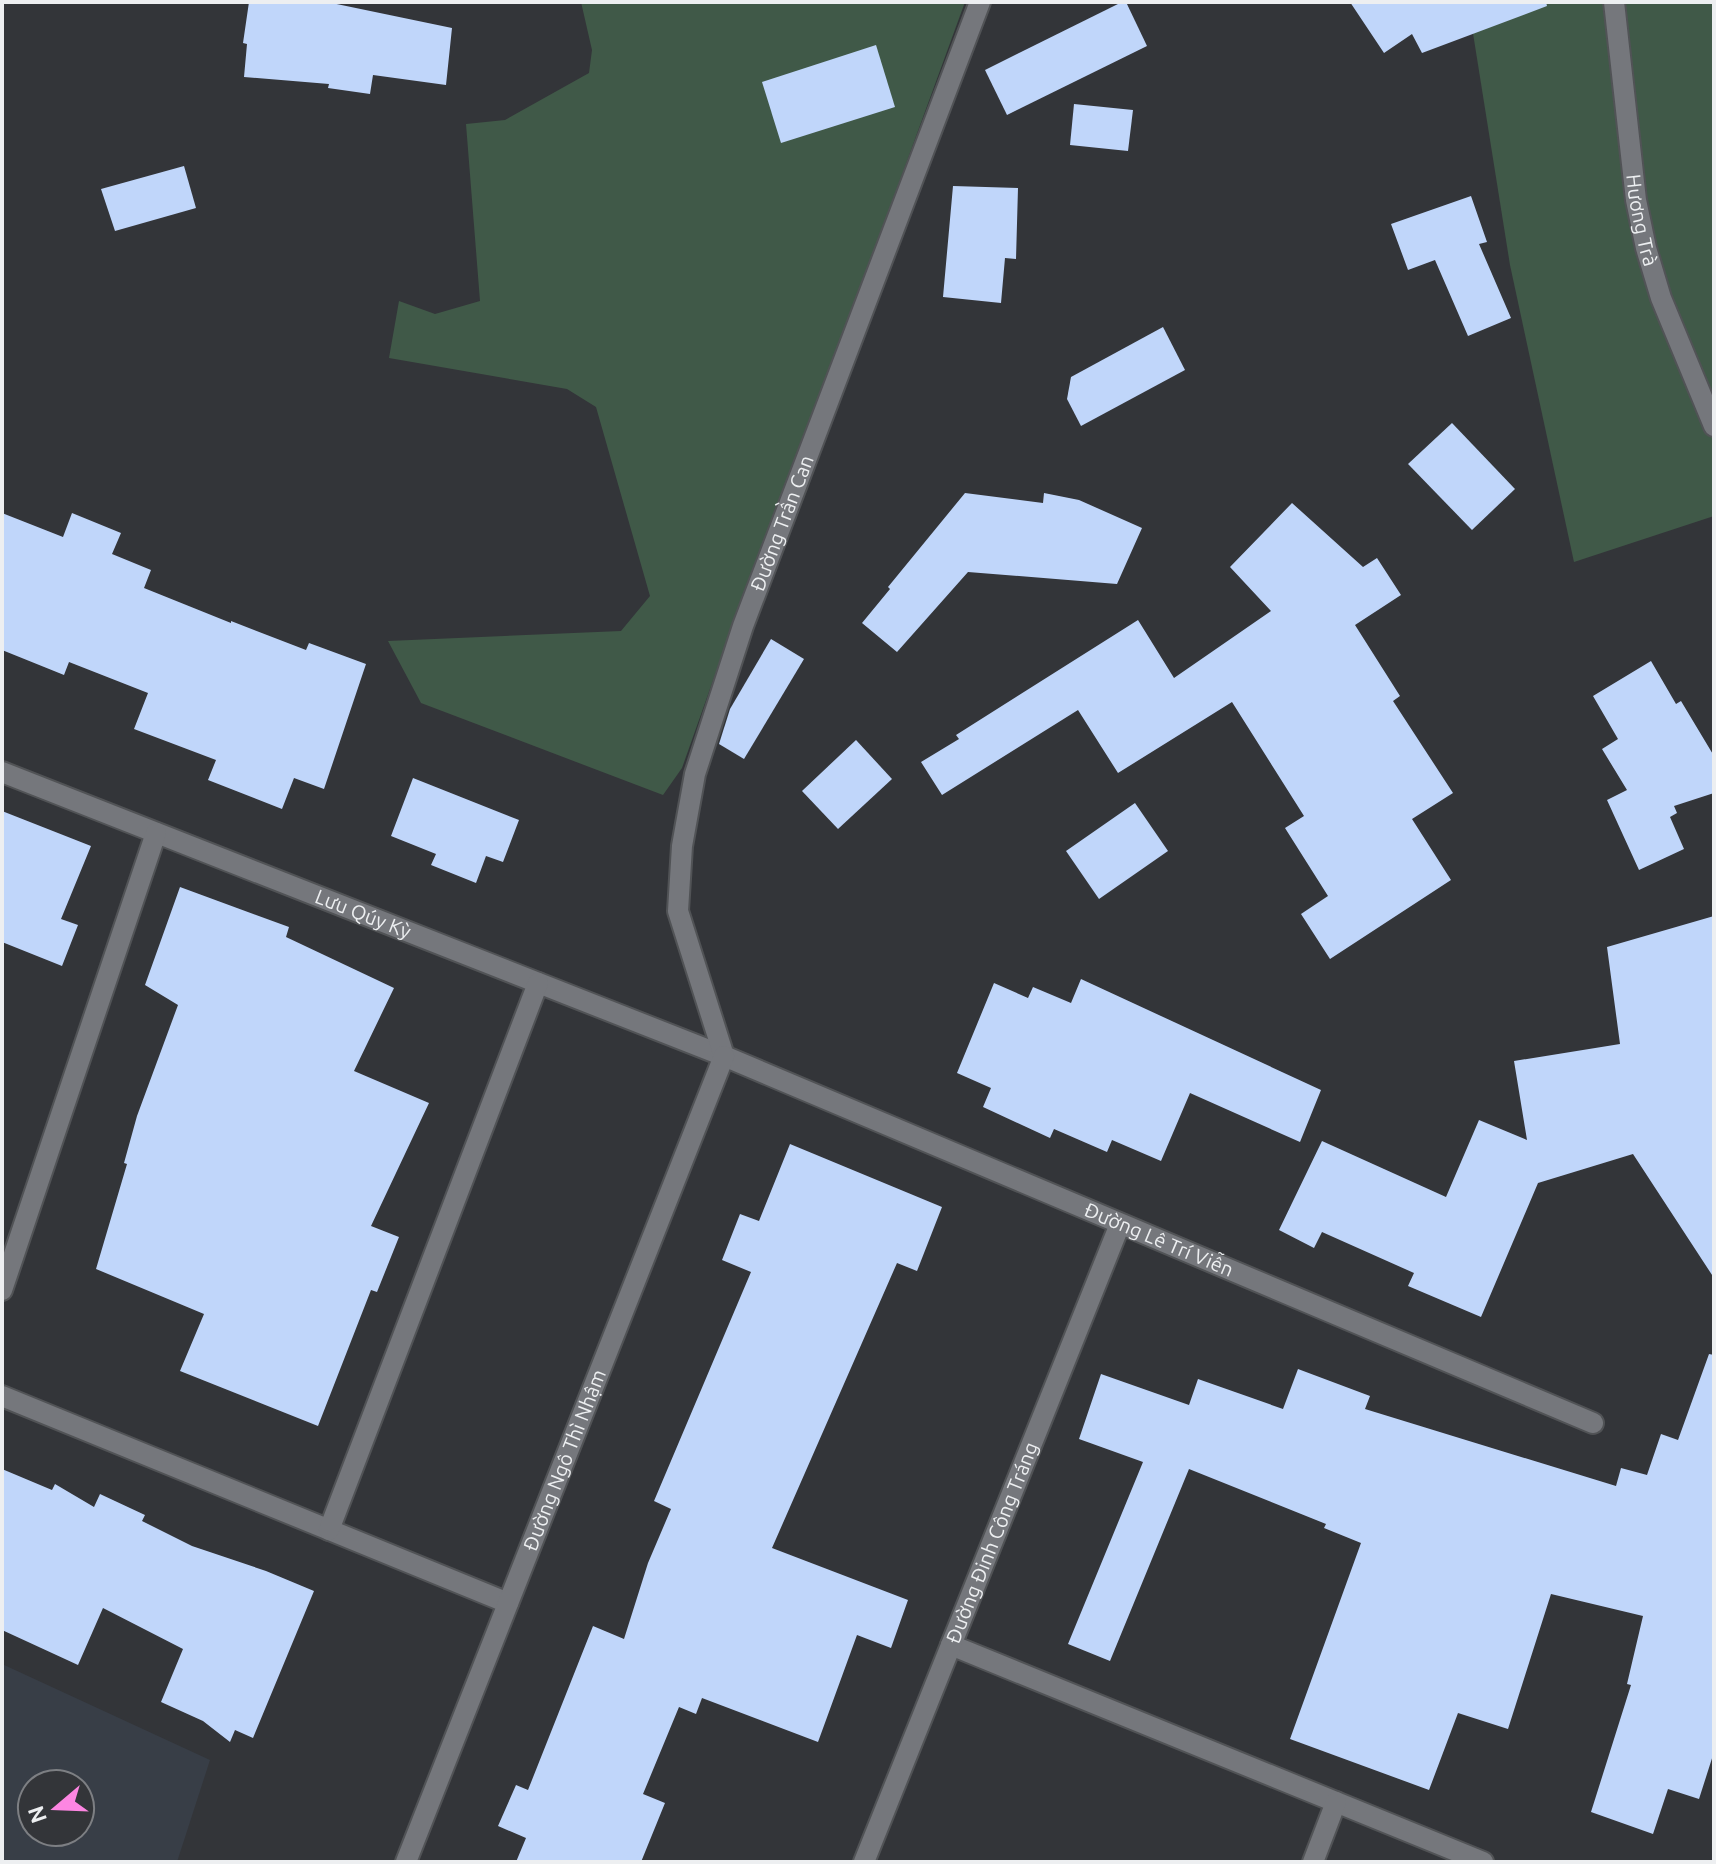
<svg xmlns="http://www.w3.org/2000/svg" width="1716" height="1864" font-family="Ubuntu,sans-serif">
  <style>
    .built { fill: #383e47; fill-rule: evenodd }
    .green { fill: #405948 }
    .building { fill: #c0d6fa }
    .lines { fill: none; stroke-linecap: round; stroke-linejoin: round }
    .minor-casing { stroke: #515356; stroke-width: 24 }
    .minor { stroke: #75777c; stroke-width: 20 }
    .labels { text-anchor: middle; stroke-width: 8; stroke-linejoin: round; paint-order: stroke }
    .street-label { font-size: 20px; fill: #edeff1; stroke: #333539 }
  </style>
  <rect width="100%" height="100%" fill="#333539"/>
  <path class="built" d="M2,1664L210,1760L177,1862H2ZM32,1784H80V1832H32Z"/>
  <g class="green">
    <path d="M581,2H965L809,430L733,624L682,768L663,795L421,703L388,641L621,631L650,596L596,407L567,389L389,358L399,301L435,314L480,301L466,124L505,120L589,73L592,50Z"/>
    <path d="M1468,2H1714V516L1574,562L1510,265Z"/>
  </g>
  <g class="building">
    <path d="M249,2H327L452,28L446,85L373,75L370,94L328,88L329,84L244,77L247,44L243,43Z"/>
    <path d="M1122,2H1126L1147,46L1007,115L985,70Z"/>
    <path d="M1350,2H1546L1547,6L1422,53L1412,34L1384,53Z"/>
    <path d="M876,45L895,107L781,143L762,82Z"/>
    <path d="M1074,104L1133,110L1128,151L1070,145Z"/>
    <path d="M184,166L196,208L115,231L101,189Z"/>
    <path d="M953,186L1018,188L1016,259L1005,258L1001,303L943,297Z"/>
    <path d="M1471,196L1487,242L1479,244L1511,318L1468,336L1435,260L1408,270L1391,224Z"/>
    <path d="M1163,327L1185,370L1081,426L1067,399L1071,377Z"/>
    <path d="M1452,423L1515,489L1472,530L1408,464Z"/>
    <path d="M965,493L1043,503L1044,493L1079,500L1142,528L1117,584L968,572L897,652L862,623L890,589L888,587Z"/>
    <path d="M1292,503L1363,567L1377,558L1401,595L1355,625L1400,696L1393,701L1453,793L1412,819L1451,880L1330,959L1301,914L1328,896L1285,828L1304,816L1232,702L1118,773L1078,710L942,795L921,762L959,739L956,735L1138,620L1174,678L1271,611L1230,567Z"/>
    <path d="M2,513L63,537L72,513L121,533L112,554L151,570L144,588L231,623V621L306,650L309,643L366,664L324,789L294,778L282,809L208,780L216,760L134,729L148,693L69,662L64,675L2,650Z"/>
    <path d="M771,639L804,659L744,759L719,744L730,709Z"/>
    <path d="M1651,661L1676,704L1681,701L1714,756V793L1674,806L1677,813L1670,817L1684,849L1639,870L1607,800L1627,790L1602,749L1618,739L1593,696Z"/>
    <path d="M856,740L892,779L838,829L802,791Z"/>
    <path d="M413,778L519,820L503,862L486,856L476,883L431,865L436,854L391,836Z"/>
    <path d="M1135,803L1168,851L1099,899L1066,851Z"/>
    <path d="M2,811L91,846L61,919L78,925L62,966L2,942Z"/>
    <path d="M180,887L289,927L286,937L394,988L354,1071L429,1103L371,1226L399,1237L377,1292L371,1290L318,1426L180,1371L204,1314L96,1269L127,1164L124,1163L137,1116L178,1005L145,985Z"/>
    <path d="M1714,916V1278L1633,1154L1538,1183L1481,1317L1408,1286L1414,1273L1322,1232L1314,1248L1279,1230L1322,1141L1446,1197L1479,1120L1527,1140L1514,1061L1620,1044L1607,947Z"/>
    <path d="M1081,979L1321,1090L1300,1142L1190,1093L1161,1161L1112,1140L1107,1152L1054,1129L1050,1138L983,1107L991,1088L957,1073L994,983L1028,998L1033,987L1071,1003Z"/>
    <path d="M790,1144L942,1207L917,1271L897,1263L772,1548L908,1600L891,1648L857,1635L818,1742L702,1698L696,1714L679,1707L643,1794L665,1803L641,1862H516L526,1838L498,1826L516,1785L528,1790L593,1626L624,1639L648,1563L671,1509L654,1501L751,1272L722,1260L740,1214L759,1221Z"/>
    <path d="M1709,1354L1714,1355V1752L1699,1799L1668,1789L1653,1834L1591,1812L1631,1685L1627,1684L1643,1616L1551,1594L1508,1729L1458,1713L1429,1790L1290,1739L1361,1543L1324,1528L1326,1524L1189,1469L1110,1661L1068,1644L1143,1462L1079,1439L1101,1374L1189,1405L1198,1379L1283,1409L1298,1369L1370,1396L1365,1409L1616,1486L1621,1468L1647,1475L1661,1434L1678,1440Z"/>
    <path d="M2,1469L52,1490L55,1484L94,1507L100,1494L145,1515L142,1521L192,1546L266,1571L314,1591L253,1738L235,1730L230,1742L203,1721L161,1702L183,1649L103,1608L78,1665L2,1630Z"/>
  </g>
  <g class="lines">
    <defs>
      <g id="minor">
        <path id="s1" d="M1614,2L1636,200L1646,248L1661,298L1714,426"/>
        <path id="s2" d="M2,772L724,1056L1593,1423"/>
        <path id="s3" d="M724,1056L678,911L682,846L695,774L743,626L980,2"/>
        <path d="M2,1290L156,833"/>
        <path d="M2,1396L508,1603"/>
        <path d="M329,1530L538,983"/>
        <path d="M951,1645L1483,1862"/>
        <path id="s4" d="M406,1862L724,1056"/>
        <path id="s5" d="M864,1862L1120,1224"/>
        <path d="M1313,1862L1336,1802"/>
      </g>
    </defs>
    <use href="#minor" class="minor-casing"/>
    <use href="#minor" class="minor"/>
  </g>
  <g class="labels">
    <g class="street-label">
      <text dy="7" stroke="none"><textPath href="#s1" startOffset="220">Hương Trà</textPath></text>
      <text dy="7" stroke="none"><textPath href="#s3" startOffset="556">Đường Trần Can</textPath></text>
      <text dy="7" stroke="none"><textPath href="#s2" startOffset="388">Lưu Qúy Kỳ</textPath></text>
      <text dy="7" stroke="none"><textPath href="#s2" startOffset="1248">Đường Lê Trí Viễn</textPath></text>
      <text dy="7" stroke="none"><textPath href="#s4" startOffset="432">Đường Ngô Thì Nhậm</textPath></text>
      <text dy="7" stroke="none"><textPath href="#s5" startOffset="344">Đường Đinh Công Tráng</textPath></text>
    </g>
  </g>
  <rect width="1716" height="1864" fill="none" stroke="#edeff1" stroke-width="8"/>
  <g transform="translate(56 1808) rotate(251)"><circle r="38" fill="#333539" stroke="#7d7f83" stroke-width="2"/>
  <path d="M0-6L14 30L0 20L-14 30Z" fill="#fd86e2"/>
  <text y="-12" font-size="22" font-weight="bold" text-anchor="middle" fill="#edeff1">N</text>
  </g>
</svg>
